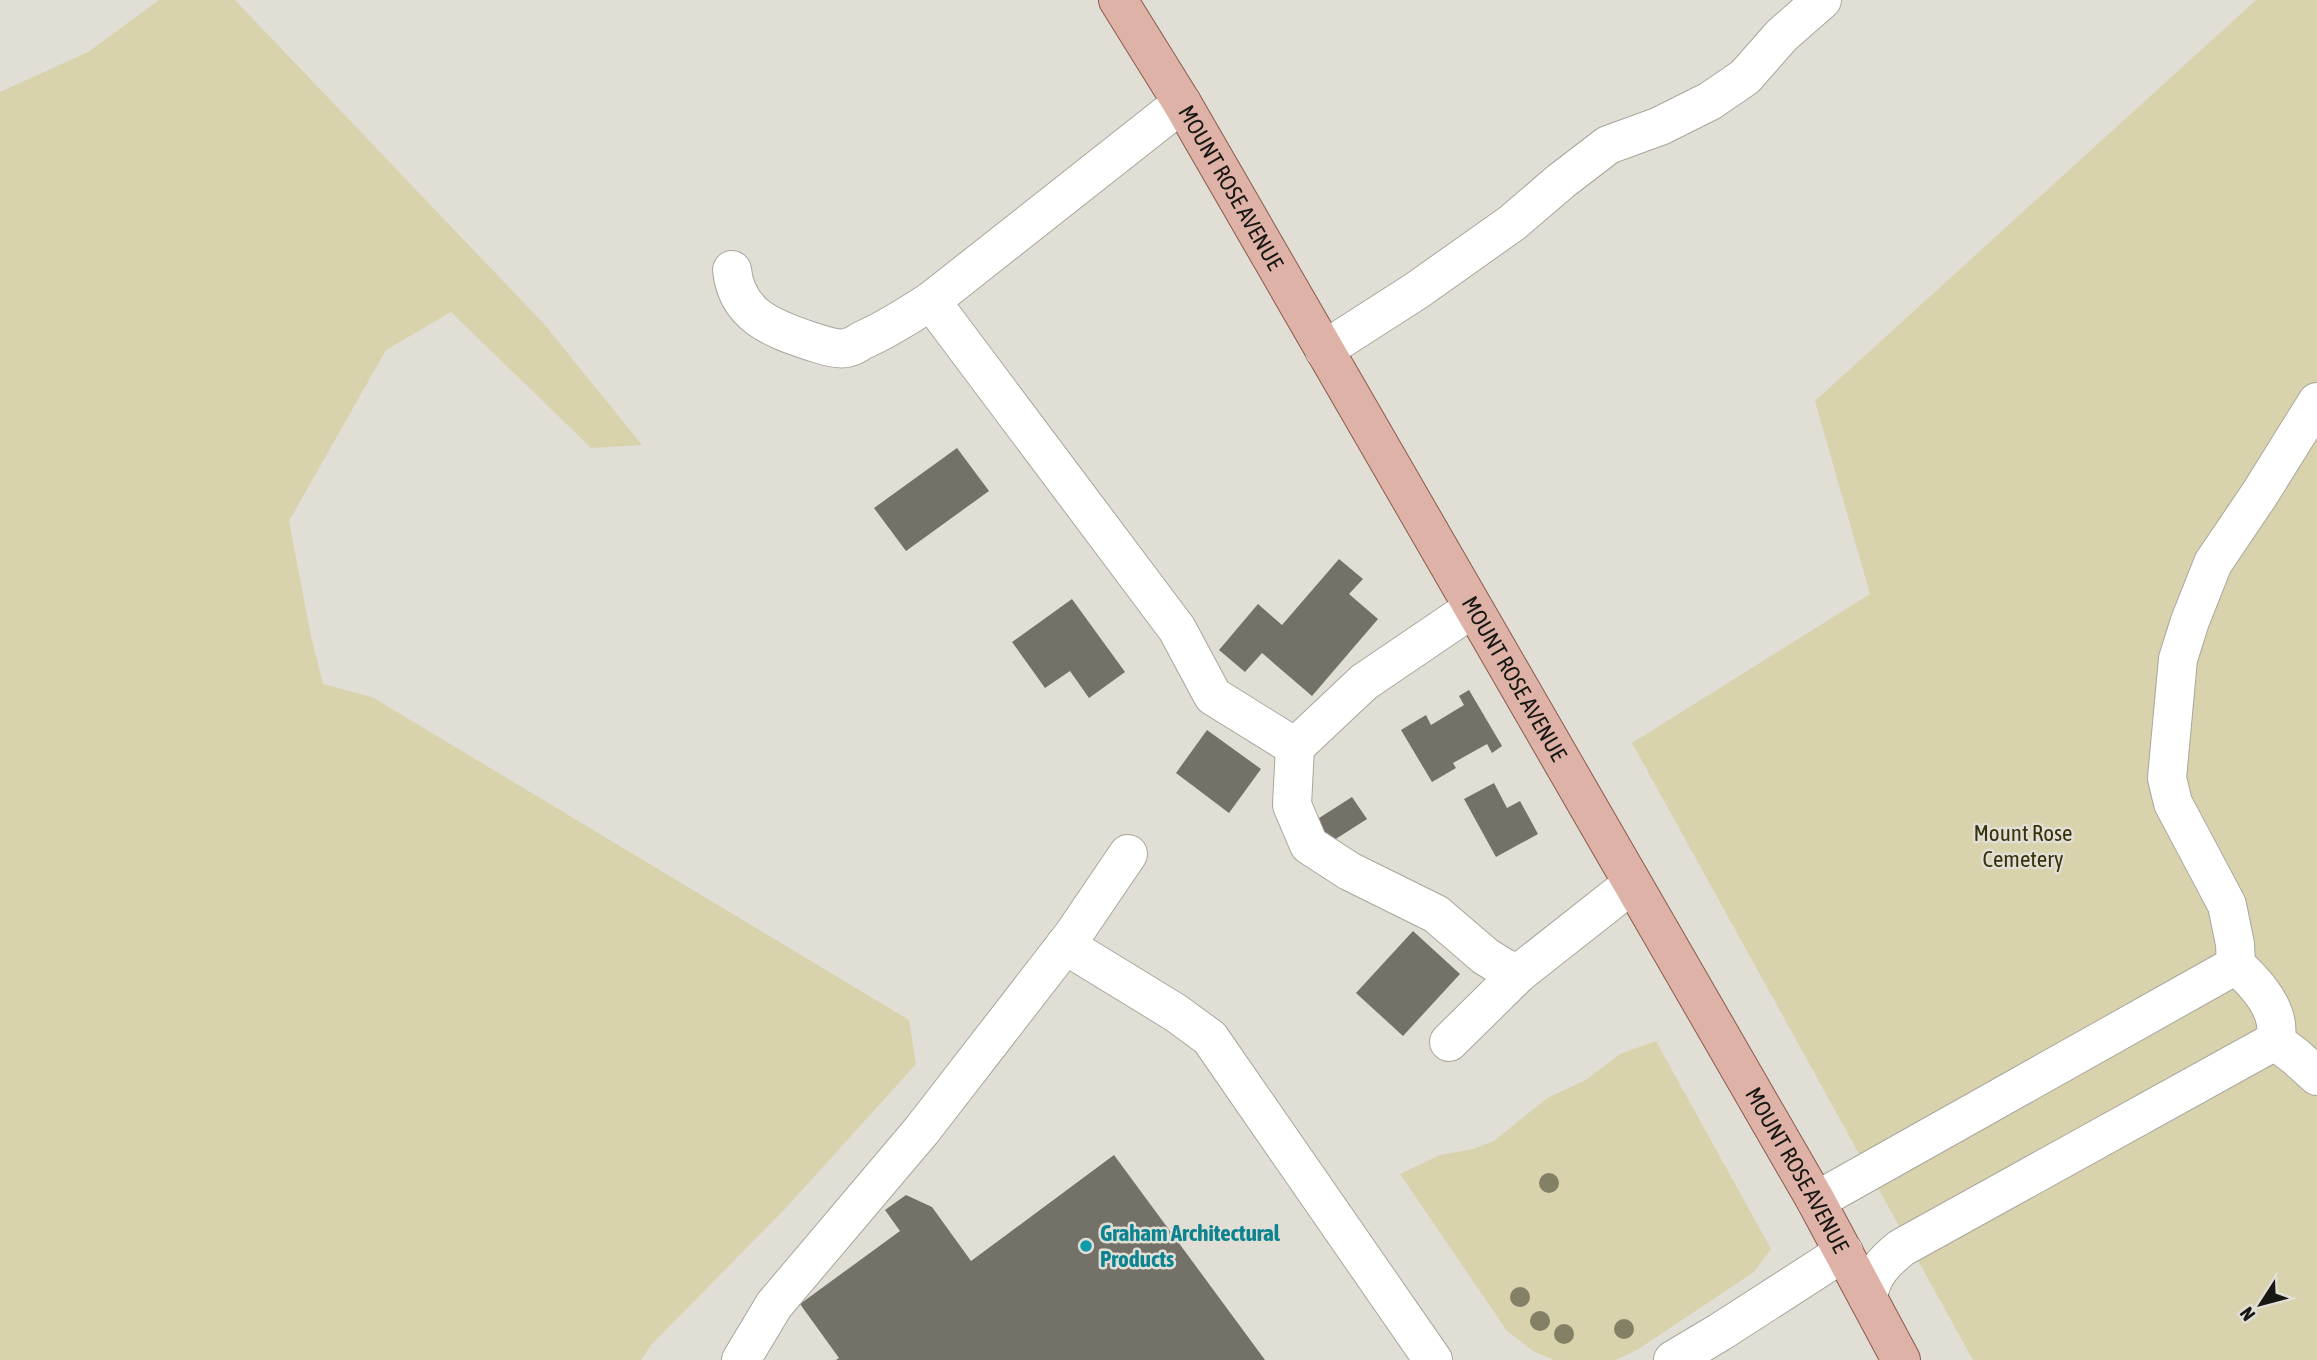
<svg xmlns="http://www.w3.org/2000/svg" width="2317" height="1360" font-family="'Asap Condensed',sans-serif">
  <style>
    .green { fill: #d8d2ad }
    .building { fill: #737168 }
    .lines { fill: none; stroke-linecap: round; stroke-linejoin: round }
    .minor-casing { stroke: #a8a69c; stroke-width: 40 }
    .major-casing { stroke: #8a5b4c; stroke-width: 40 }
    .minor { stroke: #fff; stroke-width: 38 }
    .major { stroke: #deb2a6; stroke-width: 38 }
    .tree { fill: #848065 }
    .culture-dot { fill: #0f9aa8; stroke: #e1dfd5; stroke-width: 2.5 }
    .labels { text-anchor: middle; stroke-width: 5; stroke-linejoin: round; paint-order: stroke }
    .street-label { font-size: 23px; fill: #181713; stroke: #e1dfd5 }
    .park-label { font-size: 23px; fill: #38320a; stroke: #e1dfd5 }
    .culture-label { font-size: 23px; font-weight: bold; fill: #0d838f; stroke: #e1dfd5; text-anchor: start }
  </style>
  <rect width="100%" height="100%" fill="#e1dfd5"/>
  <g class="green">
    <path d="M159,0H235L544,324L642,445L591,448L451,312L386,350L289,521L311,636L323,684L372,697L909,1020L916,1064L785,1209L651,1345L641,1360H0V92L88,52Z"/>
    <path d="M2256,0H2317V1360H1973L1632,743L1870,594L1815,401Z"/>
    <path d="M1656,1041L1771,1249L1754,1272L1637,1350L1616,1360H1554L1533,1351L1507,1331L1400,1174L1440,1155L1473,1149L1494,1141L1547,1098L1586,1080L1620,1054Z"/>
  </g>
  <g class="building">
    <path d="M957,448L989,491L906,551L874,508Z"/>
    <path d="M1339,559L1363,579L1349,594L1378,619L1312,696L1262,653L1245,672L1219,650L1258,604L1282,625Z"/>
    <path d="M1072,599L1125,672L1089,698L1070,671L1045,688L1012,642Z"/>
    <path d="M1469,690L1502,746L1492,753L1487,744L1453,763L1456,768L1432,782L1401,730L1426,715L1431,725L1464,705L1459,696Z"/>
    <path d="M1207,730L1261,769L1229,813L1176,773Z"/>
    <path d="M1494,783L1507,808L1520,801L1538,834L1496,857L1464,799Z"/>
    <path d="M1352,797L1367,819L1331,842L1316,820Z"/>
    <path d="M1413,931L1460,974L1403,1036L1356,993Z"/>
    <path d="M1114,1155L1265,1360H836L839,1358L800,1304L900,1231L885,1210L906,1195L932,1207L971,1261Z"/>
  </g>
  <g class="lines">
    <defs>
      <g id="minor">
        <path d="M1182,103L931,301L1177,629L1213,696L1295,747L1364,682L1473,608"/>
        <path d="M732,270C737,315 771,328 810,341C820,344 836,350 846,348C851,347 857,344 861,341C886,330 908,316 931,301"/>
        <path d="M1324,350L1416,291L1512,223L1561,181L1608,145L1660,126L1710,101L1745,77L1782,35L1822,0"/>
        <path d="M1295,747L1292,805L1309,845L1349,871L1436,914L1485,956L1504,968L1519,973L1632,884"/>
        <path d="M1065,945L1176,1013L1210,1038L1433,1360"/>
        <path d="M2275,1041C2283,1012 2256,983 2236,965L2235,944L2227,905L2173,803L2167,778L2178,659L2190,621L2213,563L2259,495L2317,402"/>
        <path d="M2275,1041L2295,1056L2317,1076"/>
        <path d="M1449,1042L1519,973"/>
        <path d="M1816,1201L2236,965"/>
        <path d="M1868,1298C1871,1275 1884,1262 1901,1248L2275,1041"/>
        <path d="M741,1360L774,1305L922,1130L1073,935L1128,854"/>
        <path d="M1673,1360L1720,1332L1844,1252"/>
      </g>
      <g id="major">
        <path id="s1" d="M1118,0L1182,103L1816,1201L1901,1360"/>
      </g>
    </defs>
    <use href="#minor" class="minor-casing"/>
    <use href="#major" class="major-casing"/>
    <use href="#minor" class="minor"/>
    <use href="#major" class="major"/>
  </g>
  <g class="tree">
    <circle cx="1549" cy="1183" r="10"/>
    <circle cx="1520" cy="1297" r="10"/>
    <circle cx="1540" cy="1321" r="10"/>
    <circle cx="1624" cy="1329" r="10"/>
    <circle cx="1564" cy="1334" r="10"/>
  </g>
  <circle class="culture-dot" cx="1086" cy="1246" r="7"/>
  <g class="labels">
    <g class="street-label">
      <text dy="8" stroke="none"><textPath href="#s1" startOffset="219">MOUNT ROSE AVENUE</textPath></text>
      <text dy="8" stroke="none"><textPath href="#s1" startOffset="786">MOUNT ROSE AVENUE</textPath></text>
      <text dy="8" stroke="none"><textPath href="#s1" startOffset="1353">MOUNT ROSE AVENUE</textPath></text>
    </g>
    <g class="park-label">
      <text x="2023" y="841">Mount Rose<tspan x="2023" dy="26">Cemetery</tspan></text>
    </g>
    <g class="culture-label">
      <text x="1100" y="1241">Graham Architectural<tspan x="1100" dy="26">Products</tspan></text>
    </g>
  </g>
  <g transform="translate(2261 1304) rotate(234)" stroke="#e1dfd5" stroke-width="5" paint-order="stroke">
  <path d="M0-5L12 26L0 18L-12 26Z" fill="#181713"/>
  <text y="-10" font-size="19" font-weight="bold" text-anchor="middle" fill="#181713">N</text>
  </g>
</svg>
